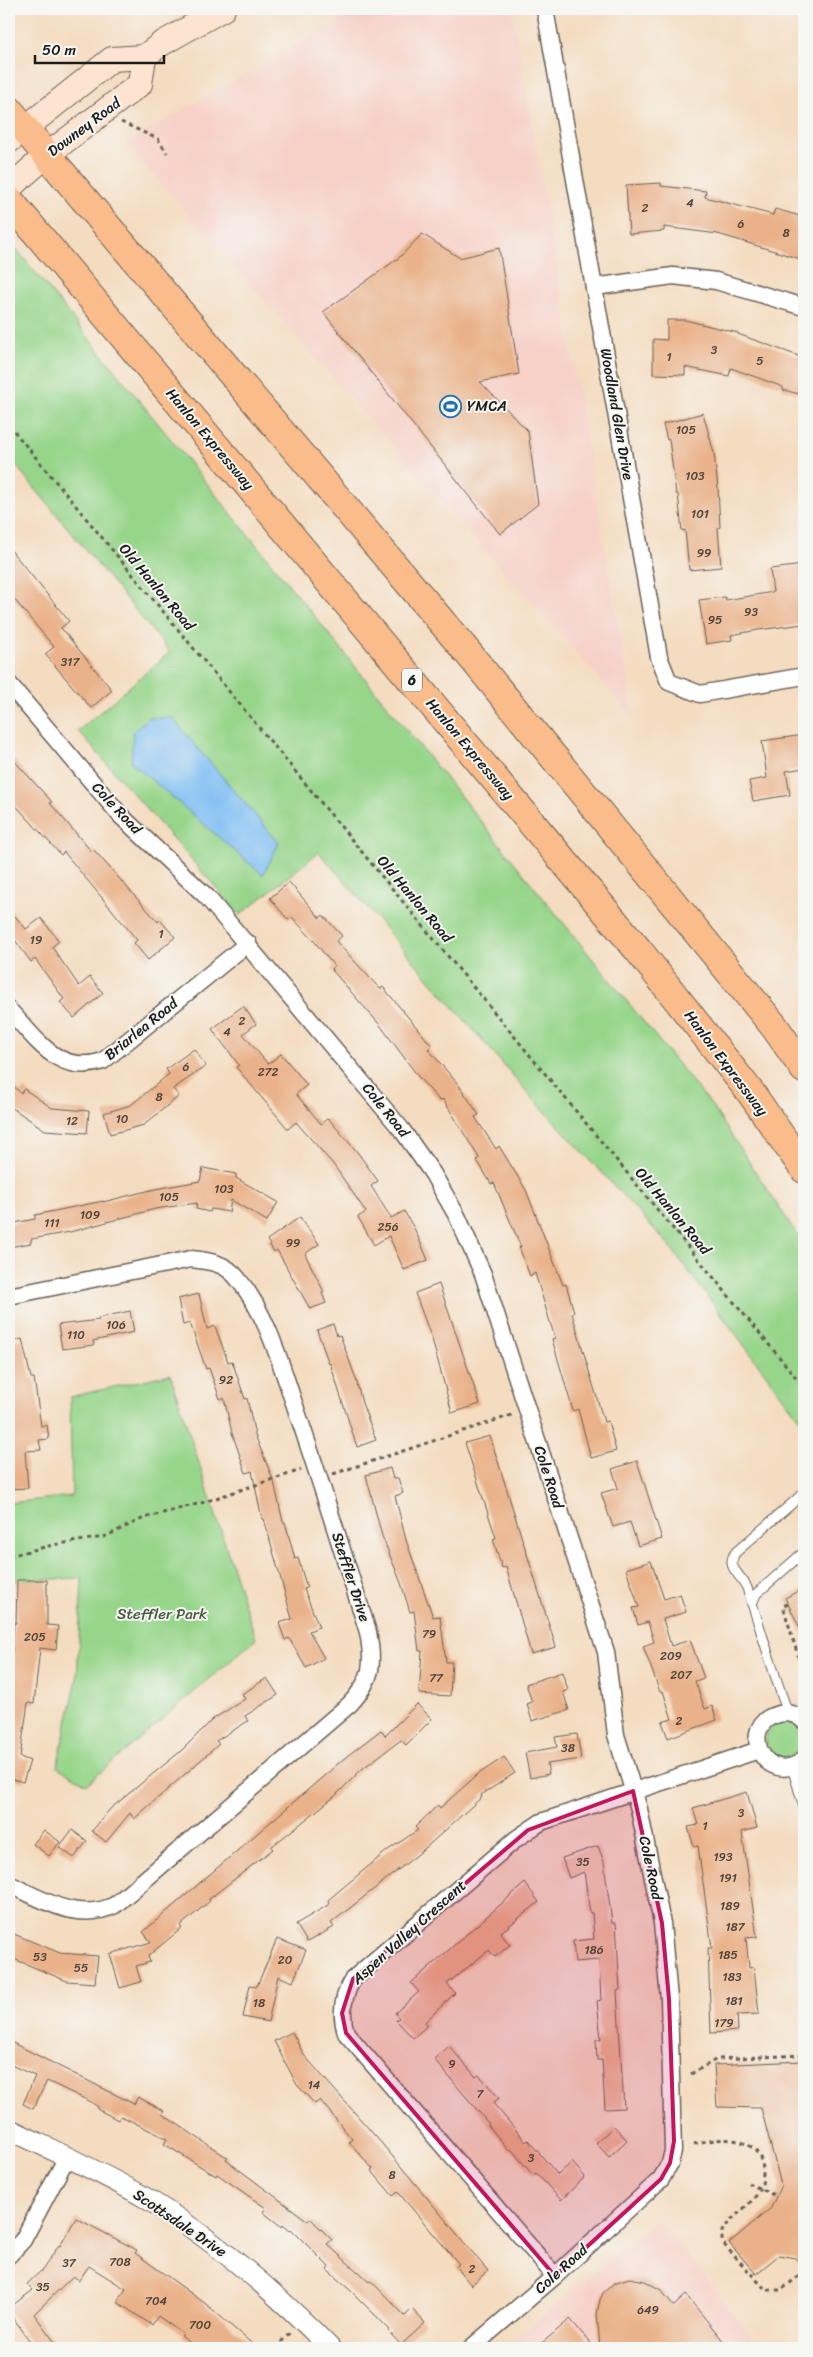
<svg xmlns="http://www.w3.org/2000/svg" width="813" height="2357" font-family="Sriracha,sans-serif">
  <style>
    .built { fill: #f7d1c8 }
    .green { fill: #96d58a; stroke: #597853 }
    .water { fill: #7fbef3; stroke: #4e6d88 }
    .building { fill: #eab28a }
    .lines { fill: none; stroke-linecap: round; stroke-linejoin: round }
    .service-casing { stroke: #685f55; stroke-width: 11 }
    .minor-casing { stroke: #685f55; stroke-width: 19 }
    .tertiary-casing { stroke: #685f55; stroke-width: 22 }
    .secondary-casing { stroke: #685f55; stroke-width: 26 }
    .trunk-casing { stroke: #685f55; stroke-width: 30 }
    .motorway-casing { stroke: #685f55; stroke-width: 30 }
    .path { stroke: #685f55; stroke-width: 3; stroke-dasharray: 4 4; stroke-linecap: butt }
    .service { stroke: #fff; stroke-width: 9 }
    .minor { stroke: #fff; stroke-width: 16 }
    .tertiary { stroke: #fff; stroke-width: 20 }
    .secondary { stroke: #fde4d1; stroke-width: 24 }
    .trunk { stroke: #fabc8b; stroke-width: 28 }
    .motorway { stroke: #fabc8b; stroke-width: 28 }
    .marked { fill: #c2185b; fill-opacity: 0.2; stroke: #c2185b; stroke-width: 4; stroke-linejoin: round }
    .labels { text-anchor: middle; stroke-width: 4; stroke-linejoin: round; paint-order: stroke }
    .number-label { font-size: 12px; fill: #504238 }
    .shield { fill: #f6f6f2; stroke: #5d5d5c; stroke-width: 1 }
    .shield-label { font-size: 14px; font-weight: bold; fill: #1c1c1c }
    .street-label { font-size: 15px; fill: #1c1c1c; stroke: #f6f6f2 }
    .poi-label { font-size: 15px; fill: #1c1c1c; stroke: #f6f6f2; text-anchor: start }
    .park-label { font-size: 15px; fill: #475d42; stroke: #f6f6f2 }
  </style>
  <rect width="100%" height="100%" fill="#f6f6f2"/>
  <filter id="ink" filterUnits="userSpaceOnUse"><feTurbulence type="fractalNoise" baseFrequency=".02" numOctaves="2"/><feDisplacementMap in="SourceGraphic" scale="10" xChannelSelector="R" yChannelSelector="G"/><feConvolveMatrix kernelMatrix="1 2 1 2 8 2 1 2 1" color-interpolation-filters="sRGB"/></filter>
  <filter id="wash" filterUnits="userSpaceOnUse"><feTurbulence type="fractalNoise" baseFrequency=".0096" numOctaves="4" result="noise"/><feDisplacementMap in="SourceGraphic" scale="20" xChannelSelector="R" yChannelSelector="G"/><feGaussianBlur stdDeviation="1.12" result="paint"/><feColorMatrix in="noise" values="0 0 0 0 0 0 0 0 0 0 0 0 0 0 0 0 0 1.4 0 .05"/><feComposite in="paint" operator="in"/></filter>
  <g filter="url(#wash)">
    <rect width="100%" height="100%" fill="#f4dcc0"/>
    <g class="built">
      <path d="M370,9H512L634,718L125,143L355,12Z"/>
      <path d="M658,2219L760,2348H505Z"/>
    </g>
    <g class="green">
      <path d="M9,240L712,1106L804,1245V1425L668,1244L528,1093L319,852L240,915L78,731L170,652L9,457Z"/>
      <path d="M170,1374L256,1639L87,1784L57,1767L77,1679L82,1578L9,1581V1503L72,1496L70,1397Z"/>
      <circle cx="784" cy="1740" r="18"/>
    </g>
    <path class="water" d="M149,718H172L279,843L263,875L131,762L133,732Z"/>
    <g id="blocks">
      <g class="building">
        <path d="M661,183V186L706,191L705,197L773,215L775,209L804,217V260L718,234L664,227V231L629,234L626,185Z"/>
        <path d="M422,234L460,258L499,248L519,374L480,382L528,431L538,504L500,534L323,312L400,257Z"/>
        <path d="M667,320H685L738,333V334L804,358V395L783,390V387L731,368L729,376L685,367V375L653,374V339L667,340Z"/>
        <path d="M703,413L714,453L718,488L720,527L718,528L721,567L689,570L685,530L682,531L678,494H676L669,439L667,440L663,424Z"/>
        <path d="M9,548L69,621L61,628L112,690L91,708L45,654L54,647L9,593Z"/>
        <path d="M804,565V624L758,630L731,635L732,640L706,644L699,600L725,597L726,600L773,592L770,569Z"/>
        <path d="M804,735V768L786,771L790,795L753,801L749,781L767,778L762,741Z"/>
        <path d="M9,755L52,802L50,803L91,851L93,849L158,922L160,920L175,937L148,960L134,943L137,940L64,852L61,855L9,798Z"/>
        <path d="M289,882L320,918L323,915L342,936L336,941L380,989L383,987L432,1046L428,1049L458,1084L479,1115L475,1117L496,1149L499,1146L526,1190L563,1285L566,1284L574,1312L572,1313L604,1422L608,1421L616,1451L591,1458L578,1409L573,1411L552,1339L555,1338L535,1273L530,1276L519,1247H521L494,1183L491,1184L477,1160L479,1158L443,1099L440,1101L420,1079L380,1025L331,969L334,966L314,941L292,917L288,920L270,898Z"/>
        <path d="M9,909L26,929L41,918L59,941L52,947L79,986L90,977L103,993L74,1018L60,1002L64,999L35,959L31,962L9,932Z"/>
        <path d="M243,1006L256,1024L243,1034L268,1064L281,1054L288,1062L307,1085L296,1094L321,1124L328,1118L358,1153L378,1181L371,1186L391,1218L404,1211L415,1230L428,1260L404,1270L389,1236L374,1245L358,1217L366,1212L333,1164L296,1122L288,1129L236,1067L239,1065L212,1029Z"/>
        <path d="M194,1049L206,1066L173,1089L179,1096L144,1125L110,1134L104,1113L131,1105L169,1074L166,1069Z"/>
        <path d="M9,1082L21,1093L24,1089L52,1108L89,1111L87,1133L45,1130L9,1106Z"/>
        <path d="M203,1168L236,1174V1178L278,1202L267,1221L231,1200L229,1212L211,1209L210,1212L196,1209L197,1203L155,1209L70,1232L31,1239V1243L9,1247V1224L35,1219V1215L103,1201V1202L155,1189L200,1181Z"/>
        <path d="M300,1217L319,1244L305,1254L324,1292L322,1293L326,1303L310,1309L277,1250L274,1252L267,1240Z"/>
        <path d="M439,1284L480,1404L452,1413L432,1339L415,1293Z"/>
        <path d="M199,1294L207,1329L215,1326L228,1362L232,1361L245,1399L247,1398L255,1435L274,1482L283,1522H285L295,1559L298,1558L307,1588L304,1589L319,1627L309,1631L324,1658L306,1668L289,1638L285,1640L279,1623L292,1619L264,1519H262L252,1471L246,1473L232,1433L224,1398L220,1399L209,1368L206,1369L190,1323L183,1325L178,1299Z"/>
        <path d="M130,1311L134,1332L93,1341L94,1345L62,1349L58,1325L99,1320L98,1318Z"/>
        <path d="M333,1324L337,1336L340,1335L356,1379L362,1403L376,1440L357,1447L330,1363L329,1364L317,1330Z"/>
        <path d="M22,1339L31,1378H34L41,1426L47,1425L49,1439L39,1440L41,1450L25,1451L28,1488L9,1489V1342Z"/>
        <path d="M490,1436L556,1647L531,1654L506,1567L502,1568L493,1539L496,1538L465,1443Z"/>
        <path d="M637,1461L662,1539L638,1546L630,1522L613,1527L601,1493L618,1488L612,1469Z"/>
        <path d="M390,1468L393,1479L398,1478L403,1493L395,1496L406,1540L433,1617L440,1616L446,1662H452L450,1696L419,1694L422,1651H419L414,1611L410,1612L401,1583L382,1536L366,1475Z"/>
        <path d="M651,1561L664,1599L680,1594L686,1612L663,1619L671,1646L690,1640L704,1678L695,1681L705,1709L712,1706L717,1720L668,1738L662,1722L672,1719L663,1691L660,1692L643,1646L654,1642L648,1622L638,1625L633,1608L639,1607L626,1569Z"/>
        <path d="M17,1580H47V1625L58,1626L56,1650L40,1648L34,1704L28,1703L20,1757L30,1761L23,1782L9,1778V1690L14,1623H16Z"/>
        <path d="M804,1588V1636L785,1598Z"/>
        <path d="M562,1672L568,1690L563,1692L569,1710L532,1721L527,1704L532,1702L526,1684Z"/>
        <path d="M267,1678L278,1695L245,1716L248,1721L216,1741L219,1744L134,1819L130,1813L106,1842L92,1831L110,1809L181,1751L213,1719L245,1699L242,1694Z"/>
        <path d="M417,1704L432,1719L406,1745L401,1740L362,1769L334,1797L271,1847L273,1849L209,1899L210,1901L180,1926L182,1928L148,1956L150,1962L136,1966L141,1982L120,1988L110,1954L151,1942L143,1932L347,1756L381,1730L385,1736Z"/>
        <path d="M577,1734L581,1759L547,1764L549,1774L530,1778L525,1753L557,1747L555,1737Z"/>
        <path d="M504,1757L515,1773L481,1795L482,1797L422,1851L331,1923L334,1927L307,1942L296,1924L330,1904L328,1900L388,1850L418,1830L415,1827L438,1805L440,1808L477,1775Z"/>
        <path d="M747,1792L757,1828L742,1832L757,1937L746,1938L749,1968L754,1967L759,2014L737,2015L738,2031L711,2033L708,1948H712L698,1846L694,1847L688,1827L698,1825L693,1808Z"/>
        <path d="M44,1830L60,1842L49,1856L33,1844Z"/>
        <path d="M72,1830L87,1841L74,1858L59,1847Z"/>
        <path d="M598,1846L604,1862L612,1923H616L620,1990L617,1991L624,2108L605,2109L602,2060H597L596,2039H601L597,2001L601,2000L599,1960L575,1962L573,1941L594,1939L592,1913H590L584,1872L569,1878L562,1858Z"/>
        <path d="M525,1883L539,1902L500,1933L510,1945L495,1957L489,1950L447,1984L455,1993L425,2022L428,2025L413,2038L396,2020L399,2018L395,2013L419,1992L411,1983Z"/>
        <path d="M9,1932L60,1953L98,1956L95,1983L67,1981L9,1957Z"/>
        <path d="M277,1939L306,1950L293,1982L278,1976L268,2022L243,2017L250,1985L257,1986Z"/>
        <path d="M292,2032L304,2055L383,2145L488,2271L471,2285L456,2267L459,2264L398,2192L393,2196L371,2170L373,2169L349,2142L352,2139L320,2100L315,2104L297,2085L274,2041Z"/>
        <path d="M9,2041L134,2104L138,2097L164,2111L162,2114L228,2158L226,2160L308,2221L310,2218L332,2240L327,2244L369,2282L371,2281L405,2316L412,2309L425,2323L401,2345L388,2331L390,2330L350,2290L327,2270L329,2267L291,2229L290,2231L283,2225L282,2227L263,2212L266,2208L217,2174L216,2176L164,2144L167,2139L121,2116L118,2120L97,2109L98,2107L91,2102L47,2081L33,2109L23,2104L35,2076L9,2064Z"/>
        <path d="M449,2046L476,2077L479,2075L499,2098L493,2103L526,2142L528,2140L558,2175L572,2162L585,2177L561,2200L536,2173L533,2175L511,2149L509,2151L488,2125L489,2124L434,2059Z"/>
        <path d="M804,2061V2268L795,2258L779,2255L756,2274L729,2243L771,2208L781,2185L761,2108L717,2107L714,2065Z"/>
        <path d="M614,2126L627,2140L609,2157L596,2143Z"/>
        <path d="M76,2218L137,2250L135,2253L206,2304L257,2348H197L181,2336L183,2334L158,2316L152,2325L117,2302L126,2289L89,2266L79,2280L73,2276L34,2314L59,2348H35L9,2312V2308L33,2290L27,2284L43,2269L59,2245L60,2246Z"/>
        <path d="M629,2278L645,2281L661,2290L674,2306L686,2295L729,2348H600L597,2314L600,2300L603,2293L614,2283Z"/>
        <path d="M570,2319L595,2348H536L555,2332Z"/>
      </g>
    </g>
  </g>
  <g filter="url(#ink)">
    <use href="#blocks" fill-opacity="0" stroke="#685f55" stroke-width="1"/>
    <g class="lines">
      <defs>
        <g id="service">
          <path d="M752,1604L756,1594L804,1552"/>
          <path d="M788,1713C773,1672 761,1630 747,1588C742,1575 724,1567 736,1552L804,1493"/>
          <path d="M792,1767L804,1807"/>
        </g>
        <g id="minor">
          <path d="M545,9L659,657L669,682L700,694L804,676"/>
          <path d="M594,287L673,276L716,281L804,307"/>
          <path d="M9,684L121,816L207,897L402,1130L433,1174L457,1216L483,1274L606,1652L616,1735L639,1809L662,1923L669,1999L673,2151L670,2163L661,2179L555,2276L471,2348"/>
          <path d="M9,1010C37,1039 58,1076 103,1061L248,943"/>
          <path d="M9,1296L191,1259C210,1261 226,1263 238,1279C267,1314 280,1362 294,1403C320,1479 344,1556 368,1632C374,1664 373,1679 350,1704L115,1905C78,1923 43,1900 9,1884"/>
          <path d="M804,1721C797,1714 788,1712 779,1714C736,1723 764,1790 804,1760"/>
          <path d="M9,2255L23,2240L67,2157"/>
          <path d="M555,2276L346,2033C340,2014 342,1997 353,1979L516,1839L541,1822L759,1750"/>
        </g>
        <path id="tertiary" d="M9,2129C54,2151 101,2172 144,2197C213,2238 274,2291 330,2348"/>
        <g id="secondary">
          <path d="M9,141L112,59L144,57L161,44L223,9"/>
          <path d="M9,188L47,155L140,84L144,57"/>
        </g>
        <g id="trunk">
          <path d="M24,128L469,654L774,1026L804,1069"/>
          <path d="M9,200L639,951L751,1093L804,1169"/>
        </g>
        <path id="motorway" d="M9,110L24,128"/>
      </defs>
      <use href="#service" class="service-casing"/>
      <use href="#minor" class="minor-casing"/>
      <use href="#tertiary" class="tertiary-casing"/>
      <use href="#secondary" class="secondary-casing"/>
      <use href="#trunk" class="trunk-casing"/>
      <use href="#motorway" class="motorway-casing"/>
      <g class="path">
        <path d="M121,122L158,139L167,153"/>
        <path d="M9,425L804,1387"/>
        <path d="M333,1474L512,1415"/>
        <path d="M9,1556L53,1545L104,1537L144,1518L201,1503L301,1470"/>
        <path d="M788,1604L783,1606L802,1669V1701"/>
        <path d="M691,2074L717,2059L804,2055"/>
        <path d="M694,2144C719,2137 759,2134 763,2169C763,2175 763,2182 761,2188C753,2204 733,2215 722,2231V2241L726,2247L766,2290H781L804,2272"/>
        <path d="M748,2183L776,2196"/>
        <path d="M281,2342L290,2333"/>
      </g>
      <use href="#service" class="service"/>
      <use href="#minor" class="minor"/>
      <use href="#tertiary" class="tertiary"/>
      <use href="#secondary" class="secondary"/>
      <use href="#trunk" class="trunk"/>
      <use href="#motorway" class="motorway"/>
    </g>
  </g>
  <path class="marked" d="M633,1791L662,1923L669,1999L674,2141L670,2163L661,2179L555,2276L346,2033L342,2013L353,1979L528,1830Z"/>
  <defs>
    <symbol id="stadium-ring" viewBox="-11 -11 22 22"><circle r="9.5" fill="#f6f6f2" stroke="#1f6fb2" stroke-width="1.5"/><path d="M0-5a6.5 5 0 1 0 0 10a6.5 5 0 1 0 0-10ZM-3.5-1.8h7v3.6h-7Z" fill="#1f6fb2"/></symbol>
  </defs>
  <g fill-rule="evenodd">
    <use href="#stadium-ring" x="438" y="394" width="25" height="25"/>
  </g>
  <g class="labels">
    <g class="number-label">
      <text x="690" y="207">4</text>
      <text x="645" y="212">2</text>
      <text x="741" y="228">6</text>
      <text x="786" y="237">8</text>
      <text x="714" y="354">3</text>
      <text x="669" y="361">1</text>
      <text x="760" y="365">5</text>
      <text x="686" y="434">105</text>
      <text x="695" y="480">103</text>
      <text x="700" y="518">101</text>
      <text x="704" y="557">99</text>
      <text x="751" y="616">93</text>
      <text x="715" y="624">95</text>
      <text x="70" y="666">317</text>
      <text x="161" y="938">1</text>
      <text x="36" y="944">19</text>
      <text x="242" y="1025">2</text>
      <text x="227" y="1036">4</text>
      <text x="186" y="1071">6</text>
      <text x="268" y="1076">272</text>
      <text x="159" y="1101">8</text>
      <text x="122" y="1123">10</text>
      <text x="72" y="1125">12</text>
      <text x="224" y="1193">103</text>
      <text x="169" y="1201">105</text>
      <text x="90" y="1219">109</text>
      <text x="52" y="1227">111</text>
      <text x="388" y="1231">256</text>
      <text x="293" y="1247">99</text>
      <text x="116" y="1329">106</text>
      <text x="76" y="1339">110</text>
      <text x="226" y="1384">92</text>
      <text x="429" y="1638">79</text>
      <text x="35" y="1641">205</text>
      <text x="671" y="1660">209</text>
      <text x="681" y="1679">207</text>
      <text x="436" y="1682">77</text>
      <text x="679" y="1725">2</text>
      <text x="568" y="1752">38</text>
      <text x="741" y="1817">3</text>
      <text x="705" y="1830">1</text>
      <text x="723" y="1861">193</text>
      <text x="583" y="1866">35</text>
      <text x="728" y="1882">191</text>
      <text x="730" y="1910">189</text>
      <text x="735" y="1931">187</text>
      <text x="594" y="1954">186</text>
      <text x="728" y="1959">185</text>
      <text x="40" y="1961">53</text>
      <text x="285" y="1964">20</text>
      <text x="81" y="1972">55</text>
      <text x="732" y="1981">183</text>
      <text x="734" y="2005">181</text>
      <text x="259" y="2007">18</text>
      <text x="724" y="2027">179</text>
      <text x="452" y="2068">9</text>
      <text x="314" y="2089">14</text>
      <text x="480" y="2098">7</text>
      <text x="531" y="2162">3</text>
      <text x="392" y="2179">8</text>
      <text x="120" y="2266">708</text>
      <text x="69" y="2267">37</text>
      <text x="472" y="2273">2</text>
      <text x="43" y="2291">35</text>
      <text x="156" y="2305">704</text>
      <text x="648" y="2314">649</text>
      <text x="200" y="2329">700</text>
    </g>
    <rect class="shield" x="402" y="668.5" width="20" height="23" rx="4"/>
    <g class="shield-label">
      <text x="412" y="685">6</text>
    </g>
    <g class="street-label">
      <text transform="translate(84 127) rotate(-37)" y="5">Downey Road</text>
      <text transform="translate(617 414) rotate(80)" y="5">Woodland Glen Drive</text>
      <text transform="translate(210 439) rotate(50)" y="5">Hanlon Expressway</text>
      <text transform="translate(157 587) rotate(50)" y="5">Old Hanlon Road</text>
      <text transform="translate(470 749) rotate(50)" y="5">Hanlon Expressway</text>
      <text transform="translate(117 808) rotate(47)" y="5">Cole Road</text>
      <text transform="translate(415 899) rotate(50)" y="5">Old Hanlon Road</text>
      <text transform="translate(141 1029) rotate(-39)" y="5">Briarlea Road</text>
      <text transform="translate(726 1063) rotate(53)" y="5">Hanlon Expressway</text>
      <text transform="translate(386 1110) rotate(51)" y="5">Cole Road</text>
      <text transform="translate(673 1211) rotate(50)" y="5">Old Hanlon Road</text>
      <text transform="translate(549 1477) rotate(72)" y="5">Cole Road</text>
      <text transform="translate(351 1577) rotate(72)" y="5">Steffler Drive</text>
      <text transform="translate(651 1868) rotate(78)" y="5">Cole Road</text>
      <text transform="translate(409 1932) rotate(-42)" y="5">Aspen Valley Crescent</text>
      <text transform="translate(180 2223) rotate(34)" y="5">Scottsdale Drive</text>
      <text transform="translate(561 2269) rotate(-42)" y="5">Cole Road</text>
    </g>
    <g class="poi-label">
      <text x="467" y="411">YMCA</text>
    </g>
    <g class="park-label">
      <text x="162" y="1619">Steffler Park</text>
    </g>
  </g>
  <rect width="813" height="2357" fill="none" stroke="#f6f6f2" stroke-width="30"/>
  <path d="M35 55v8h129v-8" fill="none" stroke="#1c1c1c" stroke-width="2.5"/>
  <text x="42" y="55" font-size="15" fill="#1c1c1c" stroke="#f6f6f2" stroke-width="4" paint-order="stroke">50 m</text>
</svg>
